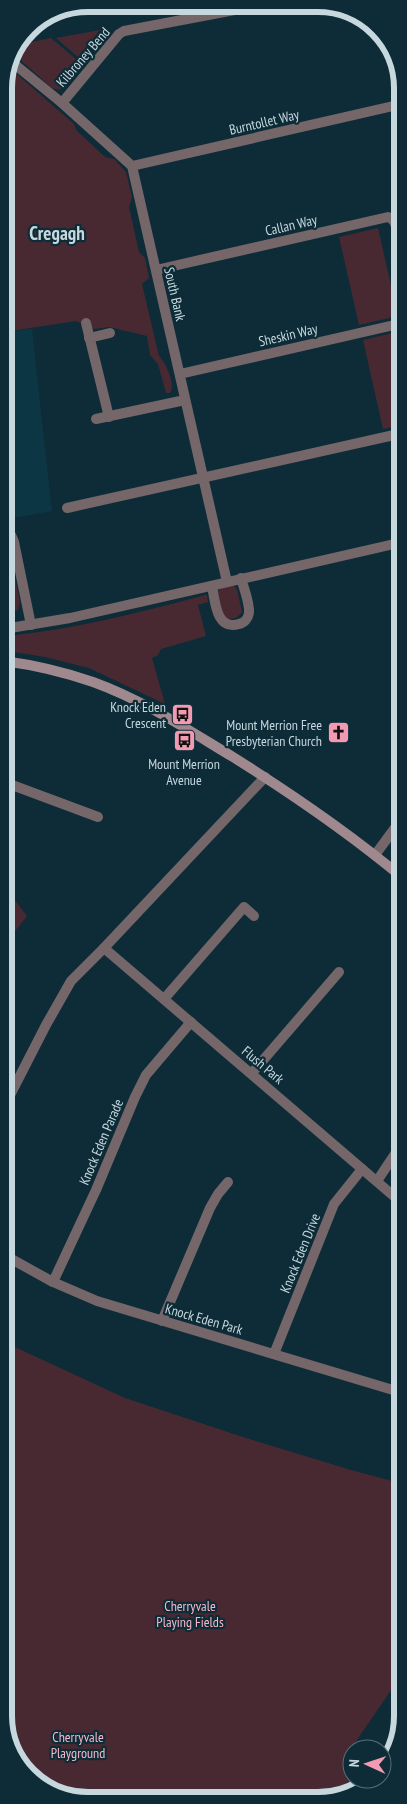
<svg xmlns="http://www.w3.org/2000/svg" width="407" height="1804" font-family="'PT Sans Narrow',sans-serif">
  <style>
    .built { fill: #0c3644 }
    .green { fill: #482932 }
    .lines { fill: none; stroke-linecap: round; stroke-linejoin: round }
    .street { stroke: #746669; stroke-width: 10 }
    .secondary { stroke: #9f898e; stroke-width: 10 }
    .labels { text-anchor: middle; stroke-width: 4.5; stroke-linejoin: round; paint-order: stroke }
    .street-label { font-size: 14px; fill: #c6d7de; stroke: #0d2c37 }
    .poi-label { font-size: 14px; fill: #c6d7de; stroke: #0d2c37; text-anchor: end }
    .park-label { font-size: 14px; fill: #f8b7c7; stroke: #0d2c37 }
    .district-label { font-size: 19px; font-weight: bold; fill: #c6d7de; stroke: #0d2c37 }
    .rim { fill: none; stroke: #c6d7de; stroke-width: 6 }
  </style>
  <rect width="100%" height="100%" fill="#0d2c37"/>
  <path class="built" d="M32,329L52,511L4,520V332Z"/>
  <g class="green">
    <path d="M100,30L78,57L56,38Z"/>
    <path d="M51,38L77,60L65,74L70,77L60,90L52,88L16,56L22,44Z"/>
    <path d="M11,69L74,124L76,130L105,157L114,159L126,172L132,197L129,207L139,252L145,258L149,278L142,284L159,356C166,363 176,385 170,393H166L158,364L150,355L147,336L109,327L94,329L76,321L4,332V84Z"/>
    <path d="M378,228L398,316L359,325L339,237Z"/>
    <path d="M401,331L403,337V425L383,429L363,340Z"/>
    <path d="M4,540L8,544L20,602L18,610L4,612Z"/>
    <path d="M233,585L237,589L242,612C236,620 230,621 222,615L217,593L220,588Z"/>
    <path d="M205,595H207L208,602L198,605L206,636L161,649L158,655L152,658L165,704L89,668L45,657L8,651L7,636C74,629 139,613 205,595Z"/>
    <path d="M4,886L27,916L4,945Z"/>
    <path d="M4,1342L125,1398L246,1438L351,1470L403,1484V1685L396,1683L350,1750L352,1754V1779L366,1780L329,1799H72L28,1775L5,1726Z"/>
  </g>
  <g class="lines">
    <g class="street">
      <path d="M13,63L62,103L132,166L227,582"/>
      <path d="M62,103L119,34L124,31L245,8"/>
      <path d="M132,166L402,104"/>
      <path d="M156,270L388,217L392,219L395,223L403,259"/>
      <path d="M86,323L109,417"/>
      <path d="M89,338L110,333"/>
      <path d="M180,374L403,323"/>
      <path d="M96,419L185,400"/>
      <path d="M67,508L403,433"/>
      <path d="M4,532L11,535L14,542L31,625"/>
      <path d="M212,586C215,601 216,631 239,624C244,623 248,619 249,613C250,603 244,589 241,578"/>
      <path d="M4,629L70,618L403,542"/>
      <path d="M4,782L98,817"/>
      <path d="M375,855L403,817"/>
      <path d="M104,948L403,1204"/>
      <path d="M164,999L244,907L254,916"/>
      <path d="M252,1073L339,972"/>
      <path d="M4,1107L46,1025L71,981L104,948L265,777"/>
      <path d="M377,1181L403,1142"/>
      <path d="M4,1255L53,1282L97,1301L403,1393"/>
      <path d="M53,1282L96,1190L135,1097L146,1075L191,1022"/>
      <path d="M162,1321L210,1208L218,1194L228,1182"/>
      <path d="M274,1354L334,1204L362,1169"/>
    </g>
    <path class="secondary" d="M4,661C34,665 64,672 93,682C143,700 188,730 233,757C292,794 349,833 403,878"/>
  </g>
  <defs>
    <symbol id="bus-square" viewBox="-11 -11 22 22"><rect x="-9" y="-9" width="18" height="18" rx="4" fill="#f19ab1" stroke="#0d2c37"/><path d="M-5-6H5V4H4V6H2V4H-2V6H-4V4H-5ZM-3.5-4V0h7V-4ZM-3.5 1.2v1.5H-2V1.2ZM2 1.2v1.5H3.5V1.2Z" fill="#111"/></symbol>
    <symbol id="church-square" viewBox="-11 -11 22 22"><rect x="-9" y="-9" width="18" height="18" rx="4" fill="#f19ab1" stroke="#0d2c37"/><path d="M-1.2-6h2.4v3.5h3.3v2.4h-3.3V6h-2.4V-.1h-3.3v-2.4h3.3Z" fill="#111"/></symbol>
  </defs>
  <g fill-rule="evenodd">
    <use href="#bus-square" x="170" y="702" width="25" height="25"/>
    <use href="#church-square" x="326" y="720" width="25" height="25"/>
    <use href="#bus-square" x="172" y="728" width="25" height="25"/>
  </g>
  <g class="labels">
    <g class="street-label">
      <text transform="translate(83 57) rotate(-49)" y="5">Kilbroney Bend</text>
      <text transform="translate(264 122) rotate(-13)" y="5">Burntollet Way</text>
      <text transform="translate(291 225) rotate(-13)" y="5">Callan Way</text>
      <text transform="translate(175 294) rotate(77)" y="5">South Bank</text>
      <text transform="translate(288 335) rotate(-13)" y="5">Sheskin Way</text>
      <text transform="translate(263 1065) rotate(40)" y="5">Flush Park</text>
      <text transform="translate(101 1142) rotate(-67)" y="5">Knock Eden Parade</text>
      <text transform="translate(300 1253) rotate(-68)" y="5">Knock Eden Drive</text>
      <text transform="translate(204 1319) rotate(16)" y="5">Knock Eden Park</text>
    </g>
    <g class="poi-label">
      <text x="166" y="712">Knock Eden<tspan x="166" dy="16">Crescent</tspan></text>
      <text x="322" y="730">Mount Merrion Free<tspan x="322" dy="16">Presbyterian Church</tspan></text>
      <text x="184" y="769" text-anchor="middle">Mount Merrion<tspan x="184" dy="16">Avenue</tspan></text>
    </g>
    <g class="park-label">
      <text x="190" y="1611">Cherryvale<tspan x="190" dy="16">Playing Fields</tspan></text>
      <text x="78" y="1742">Cherryvale<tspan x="78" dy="16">Playground</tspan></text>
    </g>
    <g class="district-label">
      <text x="57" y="240">Cregagh</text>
    </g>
  </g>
  <path d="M0 0H407V1804H0ZM88 12H318A76 76 0 0 1 394 88V1716A76 76 0 0 1 318 1792H88A76 76 0 0 1 12 1716V88A76 76 0 0 1 88 12Z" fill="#0d2c37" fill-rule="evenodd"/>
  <path class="rim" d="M88 12H318A76 76 0 0 1 394 88V1716A76 76 0 0 1 318 1792H88A76 76 0 0 1 12 1716V88A76 76 0 0 1 88 12Z"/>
  <g transform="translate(367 1764) rotate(273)"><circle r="24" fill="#0d2c37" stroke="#57707a"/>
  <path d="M0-4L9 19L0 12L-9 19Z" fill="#f19ab1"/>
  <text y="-8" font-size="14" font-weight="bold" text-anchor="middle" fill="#c6d7de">N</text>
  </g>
</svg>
